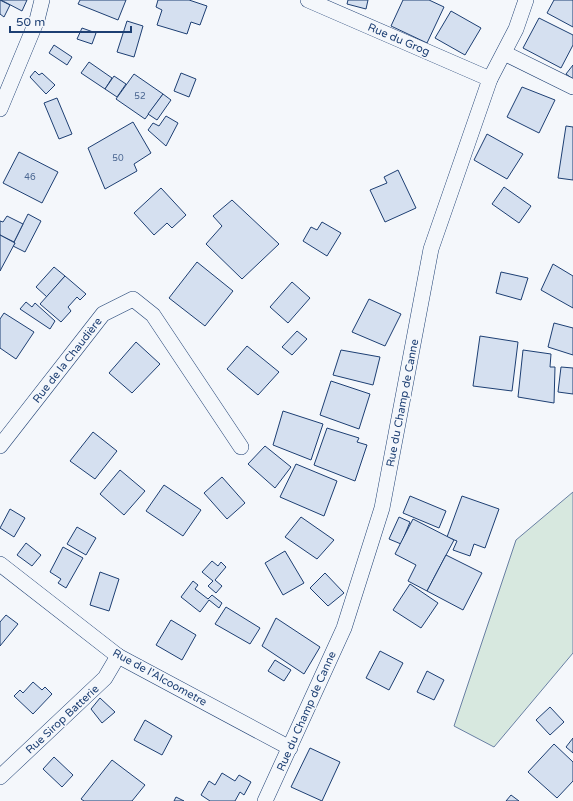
<svg xmlns="http://www.w3.org/2000/svg" width="573" height="801" font-family="'Varela Round',sans-serif">
  <style>
    .green { fill: #d7e8df; stroke: #687fa3 }
    .building { fill: #d5e0f0; stroke: #1d3f73 }
    .lines { fill: none; stroke-linecap: round; stroke-linejoin: round }
    .street-casing { stroke: #1d3f73; stroke-width: 16 }
    .street { stroke: #f4f7fb; stroke-width: 15 }
    .labels { text-anchor: middle; stroke-width: 3; stroke-linejoin: round; paint-order: stroke }
    .number-label { font-size: 9px; fill: #4b6792 }
    .street-label { font-size: 11px; fill: #1d3f73; stroke: #f4f7fb }
  </style>
  <rect width="100%" height="100%" fill="#f4f7fb"/>
  <path class="green" d="M573,492V653L494,747L454,726L516,540Z"/>
  <g class="building">
    <path d="M0,0L10,5L4,17L0,14Z"/>
    <path d="M1,0H27L22,11Z"/>
    <path d="M80,0H126L118,20L78,4Z"/>
    <path d="M158,0H189L207,6L200,25L191,22L187,34L157,25L162,10L156,7Z"/>
    <path d="M348,0H368L366,9L347,4Z"/>
    <path d="M403,0H429L444,7L427,43L391,26Z"/>
    <path d="M554,0H573V27L547,13Z"/>
    <path d="M451,11L481,28L465,55L435,38Z"/>
    <path d="M539,18L573,35V45L561,68L523,48Z"/>
    <path d="M127,21L143,26L134,57L117,52Z"/>
    <path d="M82,28L96,33L92,44L77,39Z"/>
    <path d="M54,45L72,57L67,65L49,53Z"/>
    <path d="M89,62L112,78L105,89L81,73Z"/>
    <path d="M573,65V79L566,74Z"/>
    <path d="M35,71L39,75L42,73L55,85L46,94L30,77Z"/>
    <path d="M181,73L196,79L189,97L174,91Z"/>
    <path d="M134,74L163,94L145,119L116,99Z"/>
    <path d="M114,76L126,84L117,97L105,89Z"/>
    <path d="M522,87L555,100L539,133L507,117Z"/>
    <path d="M163,94L171,100L157,120L148,114Z"/>
    <path d="M57,98L72,134L59,139L44,103Z"/>
    <path d="M166,116L178,123L166,146L148,130L153,123L159,126Z"/>
    <path d="M133,122L151,153L134,164L137,171L105,189L88,148Z"/>
    <path d="M566,126L573,127V180L558,178Z"/>
    <path d="M487,134L523,154L507,179L474,160Z"/>
    <path d="M19,152L58,172L42,203L3,183Z"/>
    <path d="M398,170L416,208L385,222L370,190L387,183L384,177Z"/>
    <path d="M504,187L531,206L519,223L492,204Z"/>
    <path d="M161,188L186,215L172,228L167,223L154,235L134,213Z"/>
    <path d="M232,200L279,244L242,279L206,244L222,226L213,216Z"/>
    <path d="M28,214L41,221L25,252L13,246L15,243L14,242Z"/>
    <path d="M7,216L23,224L14,242L0,235V221L3,222Z"/>
    <path d="M322,222L341,233L327,256L303,241L311,227L317,230Z"/>
    <path d="M0,235L15,243L0,271Z"/>
    <path d="M197,262L233,291L205,326L169,298Z"/>
    <path d="M553,264L573,276V308L541,290Z"/>
    <path d="M54,267L65,276L47,297L36,287Z"/>
    <path d="M501,272L528,278L521,300L496,293Z"/>
    <path d="M65,276L86,294L80,300L77,297L68,307L71,311L61,322L40,304Z"/>
    <path d="M292,282L310,298L288,323L270,307Z"/>
    <path d="M369,299L401,314L385,346L352,332Z"/>
    <path d="M26,302L32,307L35,303L55,321L50,329L20,309Z"/>
    <path d="M4,313L34,332L16,359L0,348V319Z"/>
    <path d="M554,323L573,328V355L548,347Z"/>
    <path d="M297,331L307,339L292,355L282,347Z"/>
    <path d="M480,336L518,342L512,391L473,386Z"/>
    <path d="M136,342L160,364L132,393L109,373Z"/>
    <path d="M247,346L279,372L258,395L227,369Z"/>
    <path d="M341,350L380,357L373,385L333,375Z"/>
    <path d="M523,350L551,354L550,367H555L554,403L518,397Z"/>
    <path d="M561,367L573,368V394L558,392Z"/>
    <path d="M331,381L370,394L359,429L320,415Z"/>
    <path d="M283,411L323,424L311,460L273,445Z"/>
    <path d="M327,428L359,438L357,442L367,445L355,481L314,465Z"/>
    <path d="M93,432L117,451L95,479L70,461Z"/>
    <path d="M265,446L291,467L275,488L248,464Z"/>
    <path d="M296,464L337,481L324,516L280,497Z"/>
    <path d="M120,470L145,491L124,515L100,494Z"/>
    <path d="M222,477L245,503L227,519L204,493Z"/>
    <path d="M164,485L201,510L183,536L146,511Z"/>
    <path d="M410,496L446,511L439,528L403,513Z"/>
    <path d="M462,496L499,509L485,548L474,544L470,556L453,550L457,541L447,537Z"/>
    <path d="M10,509L25,518L14,537L0,528Z"/>
    <path d="M301,517L334,540L317,559L285,537Z"/>
    <path d="M399,517L410,522L401,544L389,539Z"/>
    <path d="M413,519L454,540L427,591L408,581L416,565L395,554Z"/>
    <path d="M77,527L96,538L86,555L67,544Z"/>
    <path d="M26,543L41,555L32,566L17,555Z"/>
    <path d="M63,547L83,558L66,588L58,583L61,579L50,572Z"/>
    <path d="M285,551L304,583L283,595L265,563Z"/>
    <path d="M446,555L482,573L463,610L427,591Z"/>
    <path d="M212,561L218,566L221,562L226,567L215,580L222,586L216,593L208,586L213,581L202,572Z"/>
    <path d="M100,572L119,579L109,611L90,605Z"/>
    <path d="M325,573L344,593L328,606L310,588Z"/>
    <path d="M193,581L198,585L195,589L208,599L212,595L222,603L219,608L209,600L200,612L181,597Z"/>
    <path d="M410,584L438,603L421,628L393,610Z"/>
    <path d="M226,607L260,628L250,644L215,624Z"/>
    <path d="M6,615L18,624L0,646V622Z"/>
    <path d="M276,618L320,647L304,674L262,646Z"/>
    <path d="M171,620L196,635L182,660L156,645Z"/>
    <path d="M380,651L403,663L389,690L366,678Z"/>
    <path d="M275,660L291,670L284,681L268,671Z"/>
    <path d="M427,671L444,680L434,700L417,692Z"/>
    <path d="M33,682L42,690L45,687L52,694L33,714L14,696L20,690L23,693Z"/>
    <path d="M100,698L115,712L102,723L91,709Z"/>
    <path d="M550,707L564,722L550,735L536,720Z"/>
    <path d="M145,720L172,736L162,755L134,740Z"/>
    <path d="M573,738V753L566,747Z"/>
    <path d="M554,744L573,762V781L557,798L528,772Z"/>
    <path d="M310,748L340,762L322,801L291,787Z"/>
    <path d="M54,757L73,775L62,787L43,769Z"/>
    <path d="M112,760L145,785L132,801H84L81,799Z"/>
    <path d="M222,773L235,781L239,775L251,782L244,795L240,792L235,801H210L201,795L209,781L215,785Z"/>
    <path d="M511,795L519,801H506Z"/>
    <path d="M176,797L184,801H174Z"/>
  </g>
  <g class="lines">
    <defs>
      <g id="street">
        <path d="M308,0L490,79"/>
        <path d="M504,53L573,87"/>
        <path d="M0,109L37,20L42,0"/>
        <path d="M0,446L103,314L133,299L153,315L241,447"/>
        <path d="M0,564L118,656L290,748"/>
        <path d="M0,777L105,678L118,656"/>
        <path d="M265,801L344,628L382,508L431,249L490,79L516,29L526,0"/>
      </g>
    </defs>
    <use href="#street" class="street-casing"/>
    <use href="#street" class="street"/>
  </g>
  <g class="labels">
    <g class="number-label">
      <text x="140" y="99">52</text>
      <text x="118" y="161">50</text>
      <text x="30" y="180">46</text>
    </g>
    <g class="street-label">
      <text transform="translate(399 39) rotate(23)" y="4">Rue du Grog</text>
      <text transform="translate(67 360) rotate(-52)" y="4">Rue de la Chaudière</text>
      <text transform="translate(402 403) rotate(-79)" y="4">Rue du Champ de Canne</text>
      <text transform="translate(160 677) rotate(29)" y="4">Rue de l'Alcoometre</text>
      <text transform="translate(306 711) rotate(-66)" y="4">Rue du Champ de Canne</text>
      <text transform="translate(62 719) rotate(-43)" y="4">Rue Sirop Batterie</text>
    </g>
  </g>
  <path d="M10 26v6h121v-6" fill="none" stroke="#1d3f73" stroke-width="2"/>
  <text x="16" y="26" font-size="12" fill="#1d3f73" stroke="#f4f7fb" stroke-width="3" paint-order="stroke">50 m</text>
</svg>
